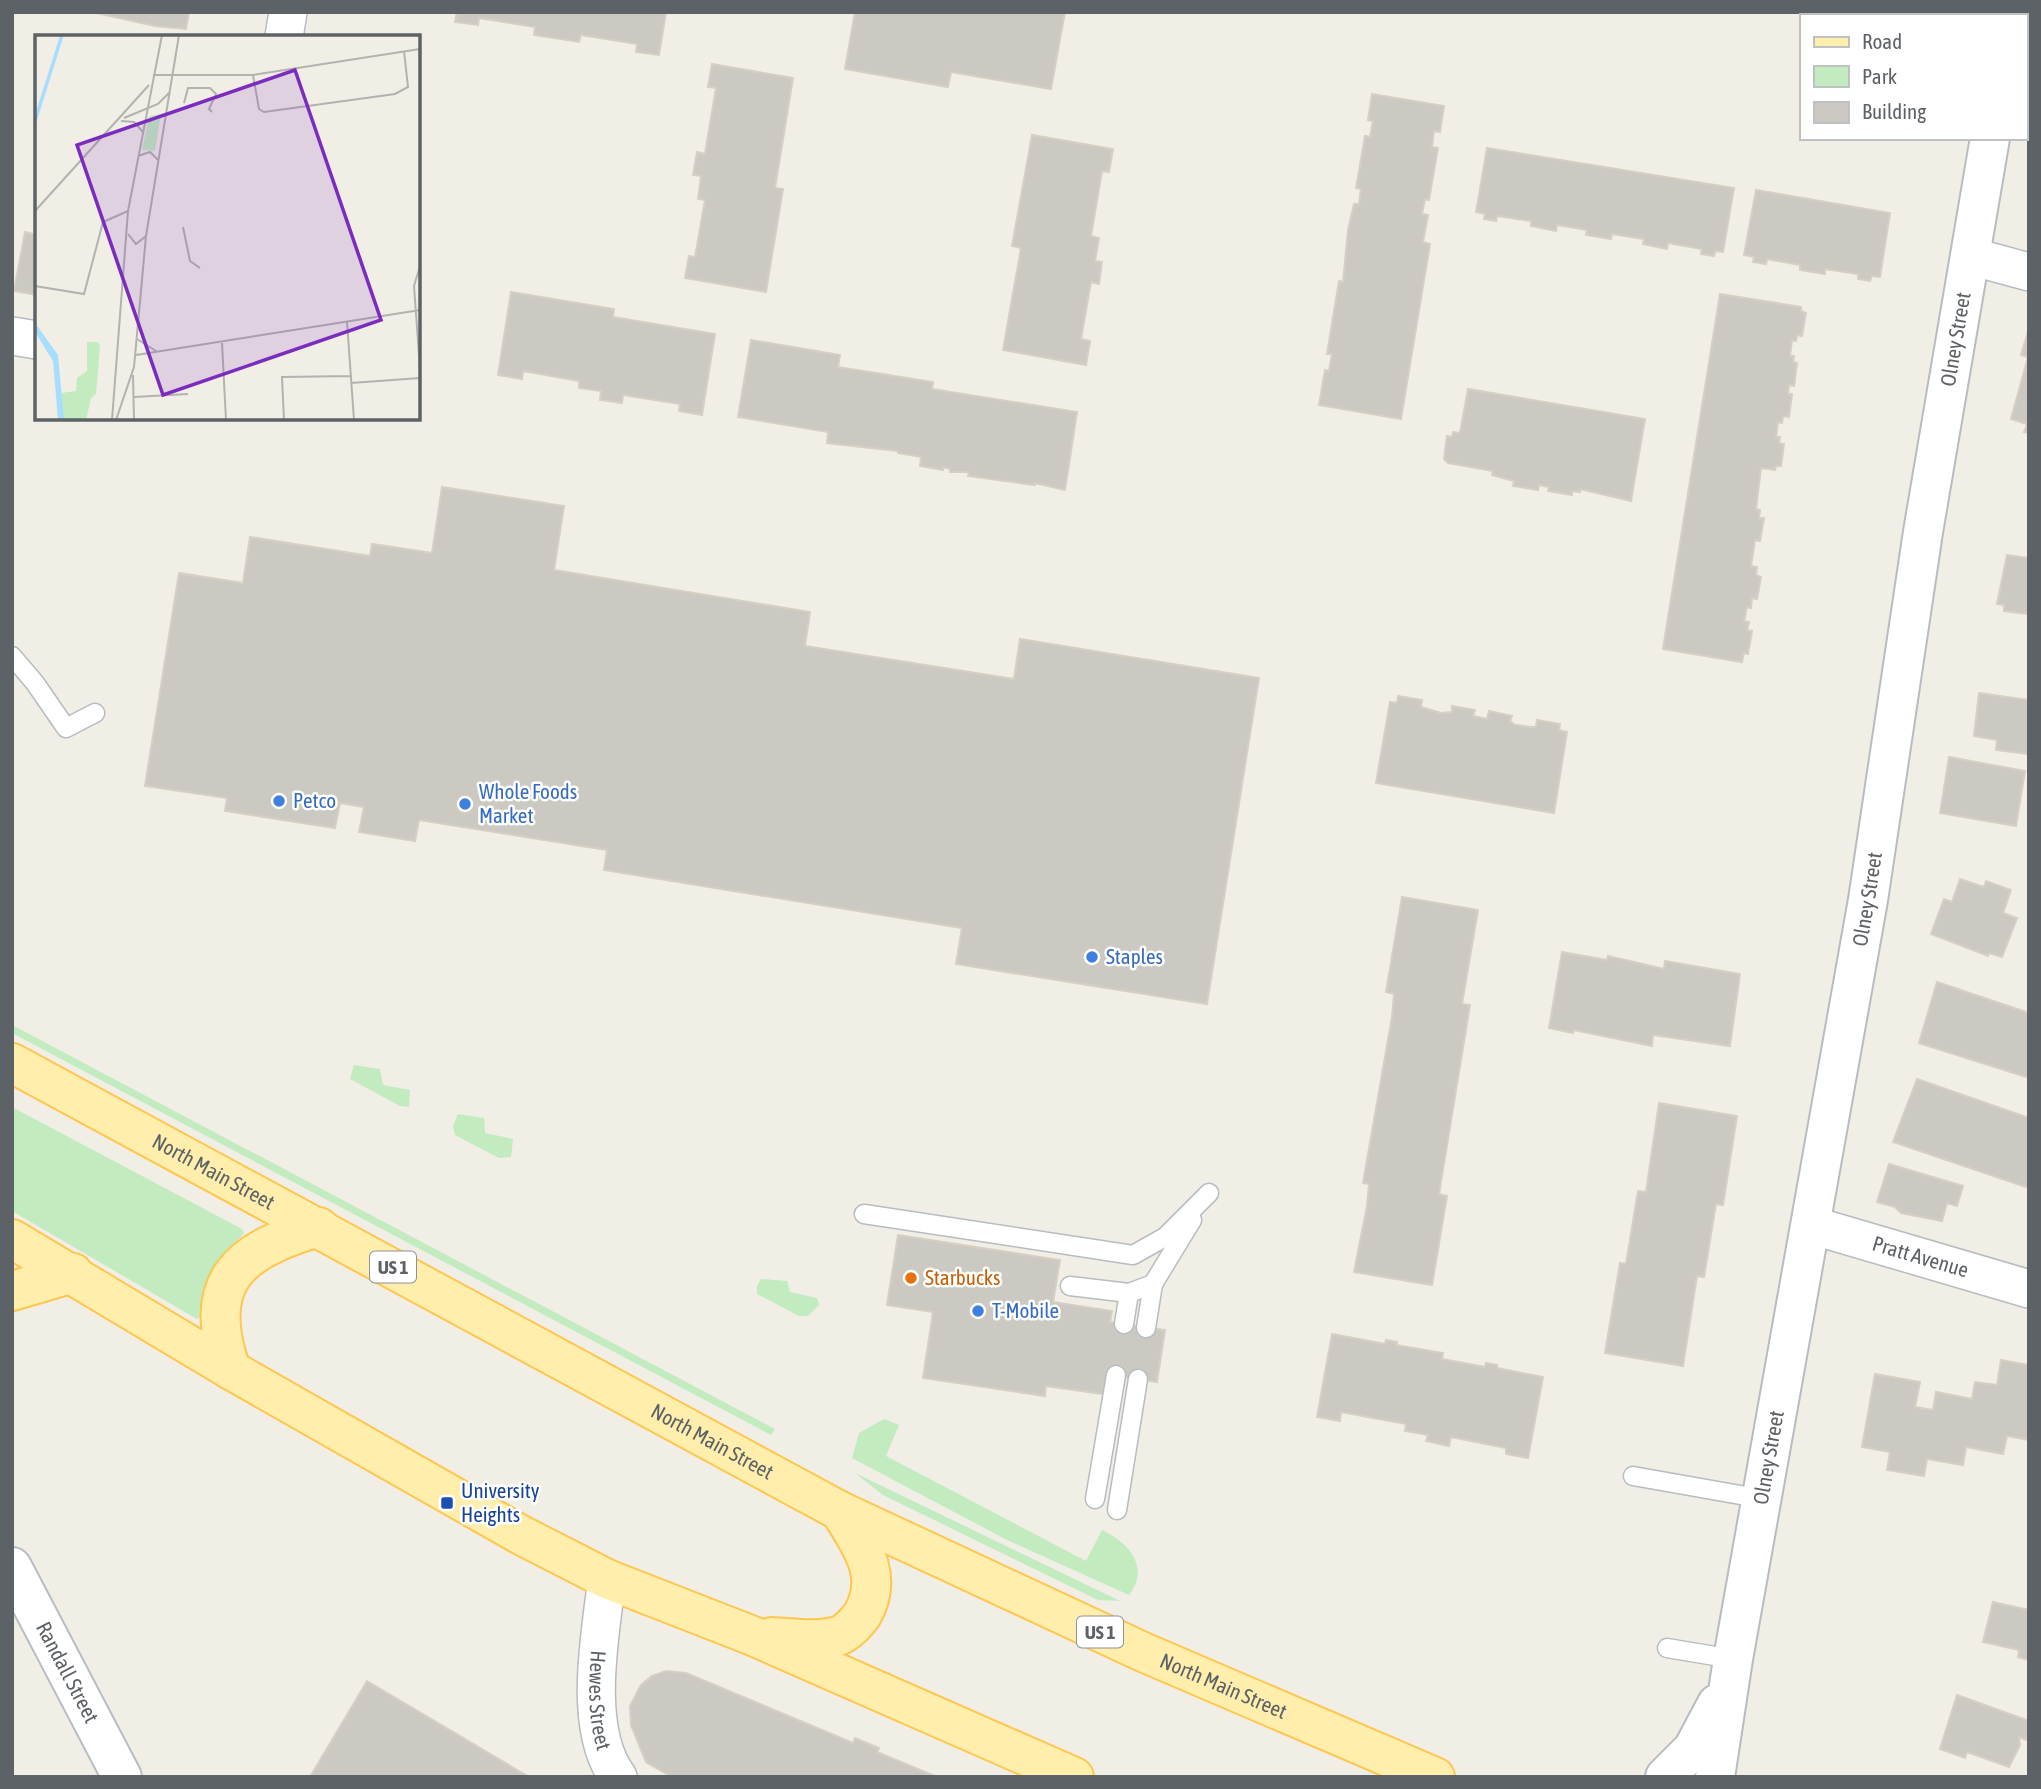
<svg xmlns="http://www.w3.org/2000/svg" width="2041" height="1789" font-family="'Asap Condensed',sans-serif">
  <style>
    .green { fill: #c2ebc0 }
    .building { fill: #ccc9c2; stroke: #d6cfc3; stroke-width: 2 }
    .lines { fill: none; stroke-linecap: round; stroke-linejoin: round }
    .service-casing { stroke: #b8bcc0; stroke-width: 21 }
    .minor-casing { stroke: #b8bcc0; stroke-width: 40 }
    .tertiary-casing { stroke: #b8bcc0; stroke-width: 42 }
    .secondary-casing { stroke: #b9bdc3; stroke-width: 42 }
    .primary-casing { stroke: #ffc650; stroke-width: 42 }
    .service { stroke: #fff; stroke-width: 18 }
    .minor { stroke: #fff; stroke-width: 37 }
    .tertiary { stroke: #fff; stroke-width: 38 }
    .secondary { stroke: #fff; stroke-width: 38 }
    .primary { stroke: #ffeeac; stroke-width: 38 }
    .shop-dot { fill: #3f7fe0; stroke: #fff; stroke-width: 2.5 }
    .food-dot { fill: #e8710a; stroke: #fff; stroke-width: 2.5 }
    .transit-dot { fill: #1a4fb4; stroke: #fff; stroke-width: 2.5 }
    .labels { text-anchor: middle; stroke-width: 5; stroke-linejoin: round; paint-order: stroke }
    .shield { fill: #fff; stroke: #8e9195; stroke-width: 2 }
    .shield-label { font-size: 19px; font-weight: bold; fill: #5d6267 }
    .street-label { font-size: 21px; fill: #5d6267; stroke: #fff }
    .shop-label { font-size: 21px; fill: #366cbe; stroke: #fff; text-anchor: start }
    .food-label { font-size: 21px; fill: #c56008; stroke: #fff; text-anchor: start }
    .transit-label { font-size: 21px; fill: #164399; stroke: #fff; text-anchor: start }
    .inset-river { fill: none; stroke: #a7ddff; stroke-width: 3.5 }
    .inset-road { fill: none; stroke: #b2b2af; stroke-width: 2 }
    .view { fill: #7b2cbf; fill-opacity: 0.15; stroke: #7b2cbf; stroke-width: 3.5 }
    .inset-edge { fill: none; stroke: #5d6267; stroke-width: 3.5 }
  </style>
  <rect width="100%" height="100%" fill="#f1eee5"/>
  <g class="green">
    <path d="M14,1026L775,1429L771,1435L12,1033Z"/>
    <path d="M354,1065L380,1069L383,1085L410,1090L409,1107L400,1106L350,1079Z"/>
    <path d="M12,1107L242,1229L244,1233L213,1269L200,1317L197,1319L12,1211Z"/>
    <path d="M458,1114L484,1118L485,1133L513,1139L511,1157L499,1158L455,1135L453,1126Z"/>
    <path d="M761,1279L787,1281L790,1292L817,1298L819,1305L808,1316H799L757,1294V1286Z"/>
    <path d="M884,1419L899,1425L886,1456L1086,1561L1102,1530C1128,1542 1151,1567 1129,1595L1007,1540L852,1458L859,1433Z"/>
    <path d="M855,1473L1120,1601L1098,1600L883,1495Z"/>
  </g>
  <g class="building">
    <path d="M92,12H189L186,29L155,26Z"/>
    <path d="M457,12H666L659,55L636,52L637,44L581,35L579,42L534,35L535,27L479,18L478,25L455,22Z"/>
    <path d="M855,12H1065L1051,89L951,72L948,87L845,69Z"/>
    <path d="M712,64L793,78L775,188L783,189L766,292L685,278L689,256L695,257L705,200L698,199L701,176L693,175L697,152L705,154L716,88L708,87Z"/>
    <path d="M1372,94L1444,106L1440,132L1434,131L1432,147L1438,148L1429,200L1425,199L1422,214L1428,215L1423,242L1430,244L1401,419L1319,405L1325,370L1329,371L1332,354H1327L1339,281L1343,282L1348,230L1354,204H1359L1361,189L1356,188L1365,136L1370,137L1373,121L1368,120Z"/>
    <path d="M1032,135L1113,149L1109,172L1102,171L1091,236L1099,238L1095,261L1102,262L1099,284L1091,282L1081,339L1090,341L1086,365L1003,350L1021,248L1012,246Z"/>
    <path d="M1487,148L1734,188L1723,252L1715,251L1714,256L1701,254L1702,249L1668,243L1667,249L1643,244L1644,239L1612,234L1611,239L1586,235L1587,230L1557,225L1556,231L1531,226V221L1497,216L1496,221L1484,219L1485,214L1476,212Z"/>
    <path d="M1756,190L1890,213L1880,277L1872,276L1870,281L1858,279V274L1825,269V274L1800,270V265L1767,259L1766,264L1753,262L1754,257L1744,255Z"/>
    <path d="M25,232L37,235V295L14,291Z"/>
    <path d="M511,292L614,309L613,317L715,334L702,415L679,411L680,404L623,395L622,403L600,400L601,391L579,388V381L523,371L522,379L498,375Z"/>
    <path d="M1720,294L1801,307V311L1806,313L1802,336L1797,335L1796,341L1792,340L1790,356H1794L1793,362L1797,363L1794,386L1789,385L1788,394H1792L1789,417L1783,416L1782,423L1778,422L1776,437H1780L1779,443L1784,444L1781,466H1776L1775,470L1761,468L1756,509L1760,510L1759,518H1764L1760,541L1755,540L1751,566L1757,567L1756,575L1761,577L1757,599L1752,598L1751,608L1747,607L1744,621L1749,622L1747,630L1752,631L1748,654L1744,653L1742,662L1663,649Z"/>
    <path d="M2029,328V433L2024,432L2027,424L2011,419L2028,357L2021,355Z"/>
    <path d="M751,340L840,355L838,367L933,382L932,389L1077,412L1065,490L1035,483V485L968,476L969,472H950V469L943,467V470L920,466L921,457L898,453V451L827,443L828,432L738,417Z"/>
    <path d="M1468,389L1645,419L1631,501L1580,489V492L1572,491V495L1548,491L1549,487L1539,485L1538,490L1513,486L1514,481L1492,475L1493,471L1448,463L1444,459L1447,436L1452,437L1453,432L1460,433Z"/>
    <path d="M442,487L564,506L554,570L810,612L805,646L1014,679L1020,639L1259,678L1207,1004L956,964L962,928L604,870L607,850L419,820L415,841L359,832L364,807L340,803L335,828L225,811L227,798L145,786L179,573L243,583L250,537L370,556L372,544L432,553Z"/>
    <path d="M2007,555L2029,558V614L2004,611V605L1997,604Z"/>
    <path d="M1979,693L2029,700V754L1996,750L1997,740L1974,736Z"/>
    <path d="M1398,696L1422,700L1421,707L1441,713L1452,712V706L1475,710L1473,716L1487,719L1489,711L1512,716L1510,721L1515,725L1531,727H1536L1537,720L1560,724L1559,730L1567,732L1554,813L1376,783L1390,702L1397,703Z"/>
    <path d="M1949,757L2025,771L2016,826L1940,813Z"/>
    <path d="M1960,879L1984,887L1986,881L2011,890L2003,913L2017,918L2002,957L1989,953L1988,956L1931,934L1944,899L1952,902Z"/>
    <path d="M1402,897L1478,910L1462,1004L1470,1005L1439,1194L1447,1196L1432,1285L1354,1272L1367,1206L1369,1184L1363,1183L1392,1017L1394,994L1386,992Z"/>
    <path d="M1562,952L1607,960L1608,956L1664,969L1665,961L1740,974L1730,1046L1653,1035L1652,1046L1574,1030L1573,1033L1549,1028Z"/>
    <path d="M1937,982L2029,1013V1078L1919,1043Z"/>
    <path d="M1917,1079L2029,1118V1188L1893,1142Z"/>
    <path d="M1659,1103L1737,1116L1723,1205L1716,1204L1704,1277L1697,1276L1683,1366L1605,1353L1620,1263L1626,1264L1638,1191L1646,1192Z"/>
    <path d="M1889,1164L1963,1186L1957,1206L1947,1203L1942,1221L1901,1213L1895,1207L1877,1202Z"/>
    <path d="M898,1235L1060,1260L1053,1302L1112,1311L1110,1322L1165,1330L1157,1382L1106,1374L1103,1394L1046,1386L1045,1396L923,1378L933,1312L887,1305Z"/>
    <path d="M1332,1334L1385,1344L1386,1340L1397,1342L1396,1345L1443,1353L1442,1359L1485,1367L1486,1363L1497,1365V1368L1543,1377L1528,1458L1506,1454V1448L1451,1437L1449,1446L1426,1441L1428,1435L1405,1431L1406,1424L1341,1412L1340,1421L1317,1417Z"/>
    <path d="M2001,1360L2029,1365V1440L2007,1436L2003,1454L1966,1447L1963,1465L1927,1459L1924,1476L1887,1470L1890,1452L1862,1447L1875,1374L1920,1382L1915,1407L1933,1410L1936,1392L1972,1399L1975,1382L1997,1385Z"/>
    <path d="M1993,1602L2029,1610V1660L2018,1657L2019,1650L1983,1642Z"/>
    <path d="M666,1671L686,1673L853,1743L855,1738L879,1748L877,1752L937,1777H672L646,1762L631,1725L630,1706L641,1685L652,1676Z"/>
    <path d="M367,1681L529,1777H310Z"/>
    <path d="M1957,1695L2029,1721L2027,1740L2019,1737L2020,1745L2009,1767L1967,1752L1965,1758L1940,1749Z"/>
  </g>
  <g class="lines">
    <defs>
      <g id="service">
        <path d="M12,656L35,683L66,728L95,713"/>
        <path d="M864,1214L1133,1255L1165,1237L1209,1193"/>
        <path d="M1070,1286L1129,1293L1153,1284L1192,1220"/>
        <path d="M1124,1324L1129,1293"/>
        <path d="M1146,1328L1153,1284"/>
        <path d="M1633,1476L1763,1499"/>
        <path d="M1095,1499L1116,1375"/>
        <path d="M1117,1510L1138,1379"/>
        <path d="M1667,1648L1733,1659"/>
      </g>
      <g id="minor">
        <path d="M284,37L288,12"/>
        <path d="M1970,256L2029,272"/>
        <path d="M12,336L37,340"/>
        <path id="s1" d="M1811,1225L2029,1289"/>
        <path id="s2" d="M607,1579C600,1635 582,1729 618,1777"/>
      </g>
      <g id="tertiary">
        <path d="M2011,16V12"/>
        <path d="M1665,1777L1693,1749L1717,1704"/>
        <path id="s3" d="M1715,1777L1733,1659L1868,900L1923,532L1990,138"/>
      </g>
      <g id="secondary">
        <path id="s4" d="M12,1567L122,1777"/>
      </g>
      <g id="primary">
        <path id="s5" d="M12,1063L840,1511L1143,1652L1435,1777"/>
        <path d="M12,1239L231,1370L521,1535L607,1579L753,1636L1074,1777"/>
        <path d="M12,1291L73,1273"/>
        <path d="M231,1370C200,1282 238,1250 319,1227"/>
        <path d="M772,1637C793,1638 817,1642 838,1636C847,1633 857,1622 862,1615C885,1576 861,1545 840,1511"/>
      </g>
    </defs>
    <use href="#service" class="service-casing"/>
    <use href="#minor" class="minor-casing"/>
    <use href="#tertiary" class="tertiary-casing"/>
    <use href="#secondary" class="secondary-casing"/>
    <use href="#primary" class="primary-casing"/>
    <use href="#service" class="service"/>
    <use href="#minor" class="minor"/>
    <use href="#tertiary" class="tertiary"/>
    <use href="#secondary" class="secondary"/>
    <use href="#primary" class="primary"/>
  </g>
  <g class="shop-dot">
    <circle cx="279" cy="801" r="7"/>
    <circle cx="465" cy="804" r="7"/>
    <circle cx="1092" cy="957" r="7"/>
    <circle cx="978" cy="1311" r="7"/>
  </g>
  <circle class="food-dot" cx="911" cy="1278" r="7"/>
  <rect class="transit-dot" x="440" y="1496" width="14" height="14" rx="3.5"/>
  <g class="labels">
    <g class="shield">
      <rect x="370" y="1251.5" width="46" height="31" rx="5"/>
      <rect x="1077" y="1616.5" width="46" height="31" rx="5"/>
    </g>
    <g class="shield-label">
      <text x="393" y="1274">US 1</text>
      <text x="1100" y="1639">US 1</text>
    </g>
    <g class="street-label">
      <text dy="7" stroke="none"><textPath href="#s3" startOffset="1458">Olney Street</textPath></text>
      <text dy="7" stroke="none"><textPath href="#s3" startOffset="891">Olney Street</textPath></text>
      <text dy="7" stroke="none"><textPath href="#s5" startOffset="229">North Main Street</textPath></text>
      <text dy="7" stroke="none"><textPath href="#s1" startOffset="114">Pratt Avenue</textPath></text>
      <text dy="7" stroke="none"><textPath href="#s5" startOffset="796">North Main Street</textPath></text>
      <text dy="7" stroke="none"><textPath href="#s3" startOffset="324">Olney Street</textPath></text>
      <text dy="7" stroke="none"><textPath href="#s4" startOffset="119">Randall Street</textPath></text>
      <text dy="7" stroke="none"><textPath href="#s5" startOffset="1363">North Main Street</textPath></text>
      <text dy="7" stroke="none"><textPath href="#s2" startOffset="122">Hewes Street</textPath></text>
    </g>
    <g class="shop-label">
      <text x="479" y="799">Whole Foods<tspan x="479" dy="24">Market</tspan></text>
      <text x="293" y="808">Petco</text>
      <text x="1106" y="964">Staples</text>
      <text x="992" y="1318">T-Mobile</text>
    </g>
    <g class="food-label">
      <text x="925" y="1285">Starbucks</text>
    </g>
    <g class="transit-label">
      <text x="461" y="1498">University<tspan x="461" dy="24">Heights</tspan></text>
    </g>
  </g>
  <g transform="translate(35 35)">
    <rect width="385" height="385" fill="#f1eee5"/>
    <path d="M126,79L120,116L107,115L114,81ZM52,307H63L65,311L61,359L56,363L51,385H28L26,358L41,356L42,343L52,336Z" fill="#c2ebc0"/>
    <path d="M0,288L23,320L29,385H23L18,326L0,297Z" fill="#a7ddff"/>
    <path class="inset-river" d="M0,86L27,0"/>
    <path class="inset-road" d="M118,40H218L385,14M218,40L224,74L229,77L360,59L373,52L369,16M149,68L153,53H175L181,59L174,74L177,77M89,83L123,69L134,58M86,86L99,87L108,97M103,121L115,117L124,126M0,176L114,50M148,192L155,226L165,233M93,199L101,209L111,201M385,231L379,251L385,334M0,251L49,259L68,187L93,176M312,287L319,385M102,304L121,316M187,308L191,385M101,320L385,275M98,340L99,385M316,348L385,343M99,362L153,359M77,385L93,176L127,0M81,385L99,332L111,201L144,0M249,385L247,342L316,341"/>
    <path class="view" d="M260,35L346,285L128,360L42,110Z"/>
    <rect width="385" height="385" class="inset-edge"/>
  </g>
  <rect width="2041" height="1789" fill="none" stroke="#5d6267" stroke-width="28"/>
  <rect x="1800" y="14" width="228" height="126" fill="#ffffff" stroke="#bec0c2" stroke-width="2"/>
  <rect x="1814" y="37" width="35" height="10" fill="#ffeeac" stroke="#bec0c2" stroke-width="2"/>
  <text x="1862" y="49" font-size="21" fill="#5d6267">Road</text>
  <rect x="1814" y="66" width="35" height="21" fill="#c2ebc0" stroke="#bec0c2" stroke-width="2"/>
  <text x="1862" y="84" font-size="21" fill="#5d6267">Park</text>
  <rect x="1814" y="102" width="35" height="21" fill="#ccc9c2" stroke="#bec0c2" stroke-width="2"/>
  <text x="1862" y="119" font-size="21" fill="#5d6267">Building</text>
</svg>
